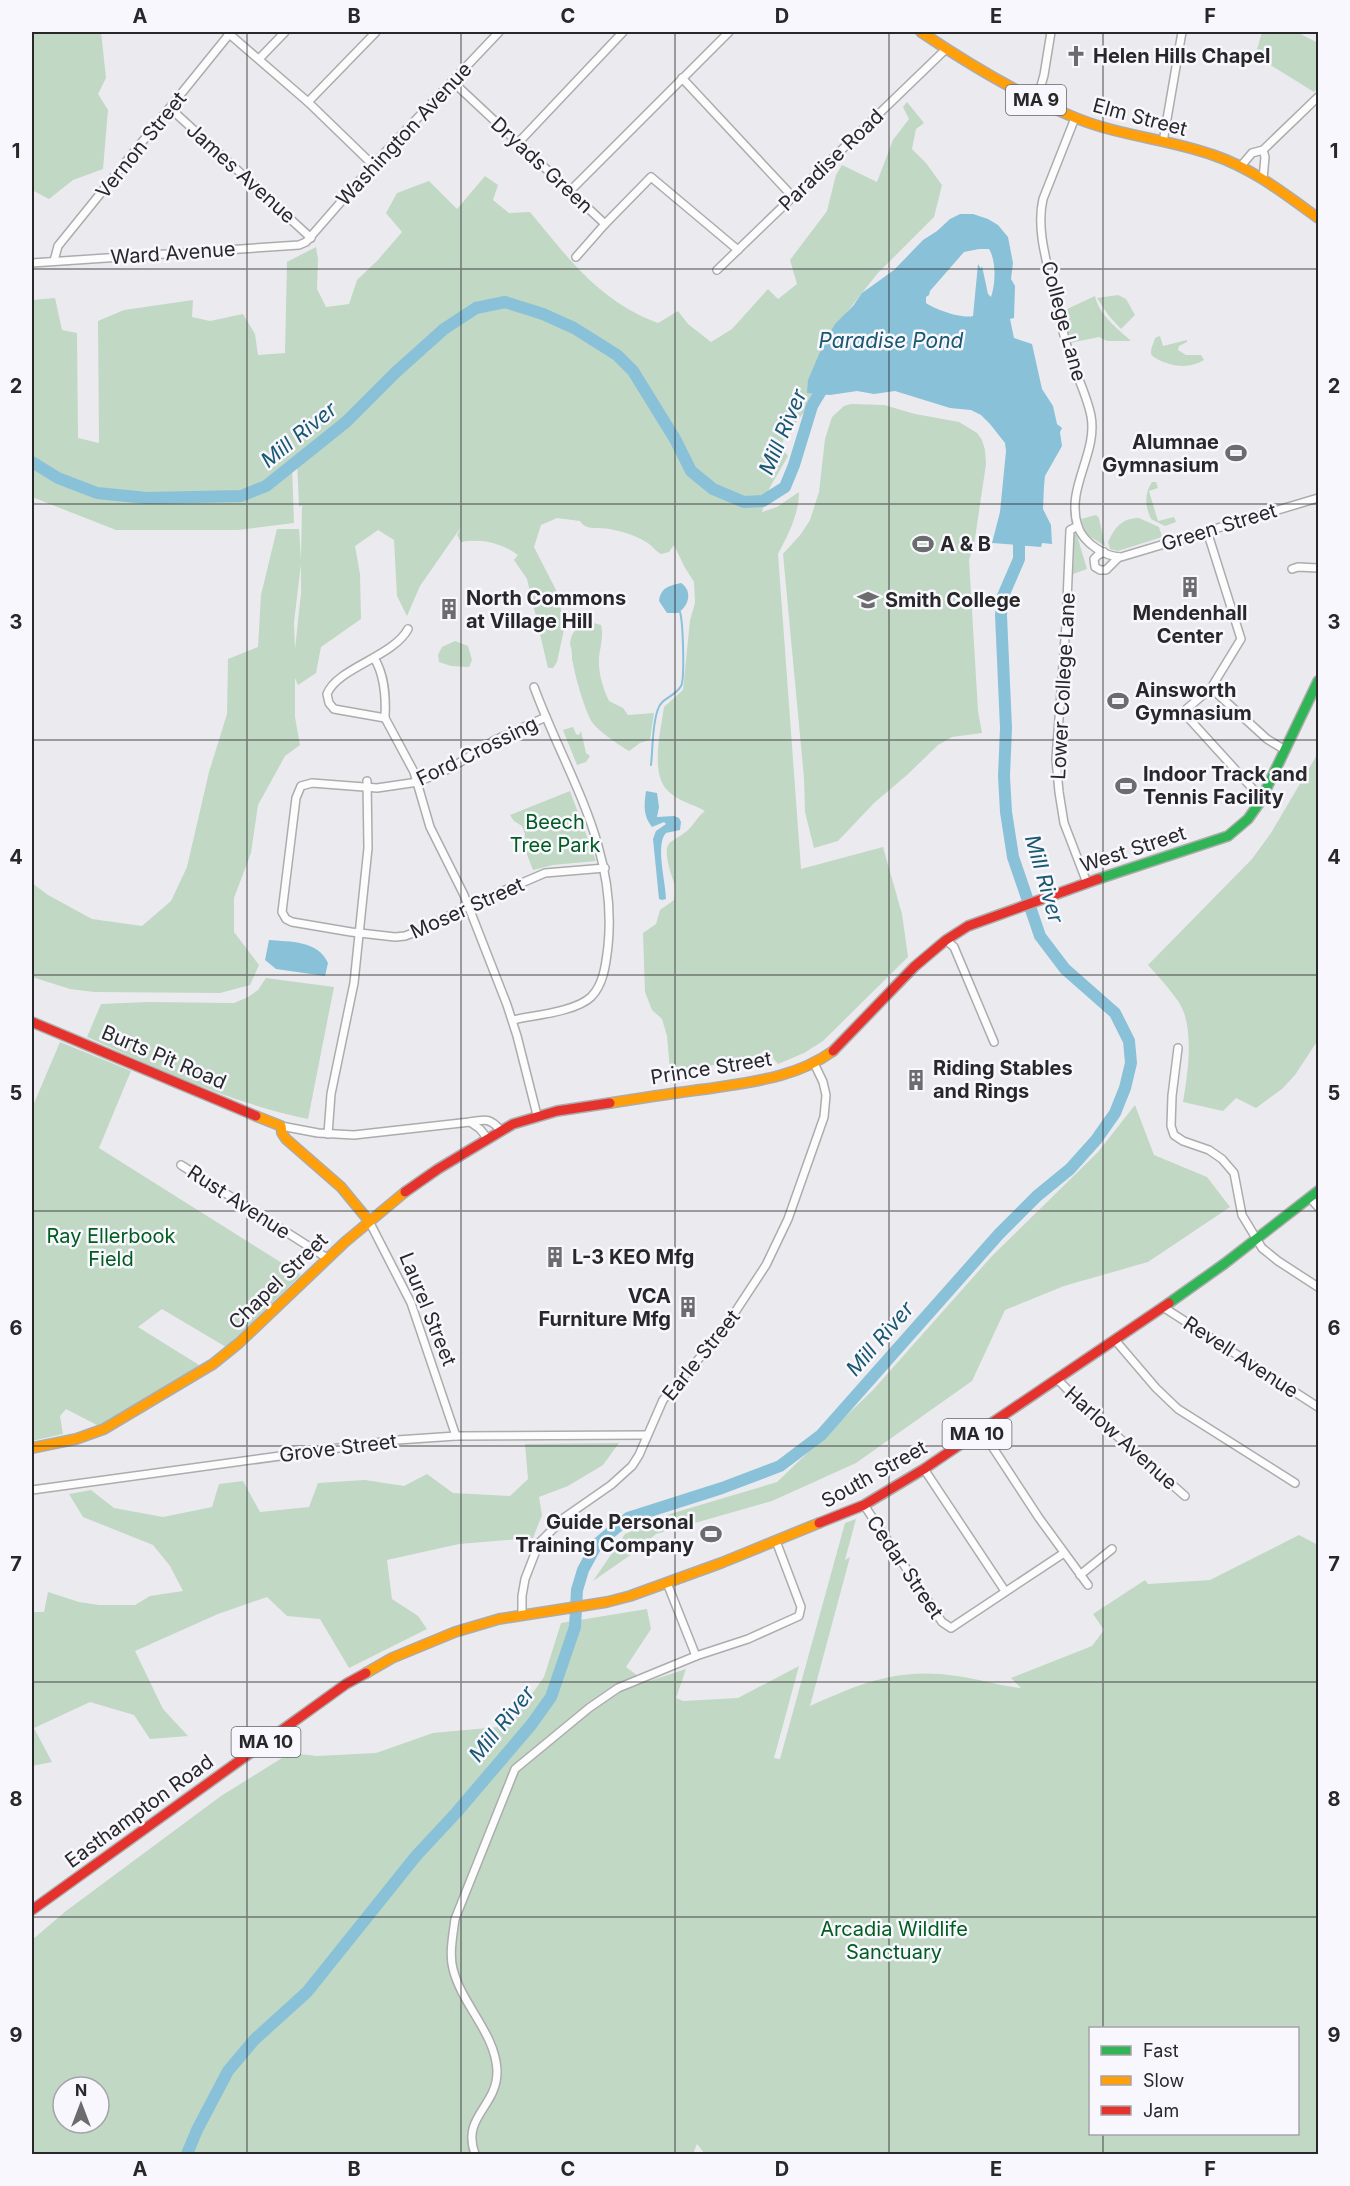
<svg xmlns="http://www.w3.org/2000/svg" width="1350" height="2186" font-family="Inter,sans-serif">
  <style>
    .green { fill: #c0d8c4; fill-rule: evenodd }
    .water { fill: #89c1d9; fill-rule: evenodd }
    .lines { fill: none; stroke-linecap: round; stroke-linejoin: round }
    .stream { stroke: #89c1d9; stroke-width: 2 }
    .river { stroke: #89c1d9; stroke-width: 12 }
    .street-casing { stroke: #acacae; stroke-width: 10 }
    .fast-casing { stroke: #acacae; stroke-width: 12 }
    .slow-casing { stroke: #acacae; stroke-width: 12 }
    .jam-casing { stroke: #acacae; stroke-width: 12 }
    .street { stroke: #fcfcfd; stroke-width: 7 }
    .fast { stroke: #30b455; stroke-width: 9 }
    .slow { stroke: #ff9f0a; stroke-width: 9 }
    .jam { stroke: #e5322d; stroke-width: 9 }
    .grid { fill: none; stroke: #28282a; stroke-width: 1.5; stroke-opacity: 0.55 }
    .labels { text-anchor: middle; stroke-width: 5; stroke-linejoin: round; paint-order: stroke }
    .shield { fill: #f8f7fd; stroke: #666669; stroke-width: 1.5 }
    .shield-label { font-size: 18px; font-weight: bold; fill: #28282a }
    .poi-label { font-size: 20px; font-weight: bold; fill: #28282a; stroke: #f8f7fd; text-anchor: start }
    .street-label { font-size: 20px; fill: #28282a; stroke: #f8f7fd }
    .park-label { font-size: 20px; fill: #005c1f; stroke: #f8f7fd }
    .water-label { font-size: 21px; font-style: italic; fill: #185870; stroke: #f8f7fd }
    .neatline { fill: none; stroke: #28282a; stroke-width: 2 }
    .grid-label { font-size: 20px; text-anchor: middle; font-weight: bold; fill: #28282a }
  </style>
  <rect width="100%" height="100%" fill="#ebebef"/>
  <g class="green">
    <path d="M32,32H101L106,78L98,94L108,110L103,169L73,180L49,199L32,190L33,147Z"/>
    <path d="M1262,32H1297L1318,43V88L1314,92L1264,61L1256,53Z"/>
    <path d="M907,102L924,123L916,129L912,149L926,163L942,185L934,217L877,274L829,335L844,361L784,438L781,448L788,456L769,489L762,512L777,507L799,492C799,514 788,535 778,554L801,869L883,847L902,914L908,957L823,1041L804,1053L778,1064L766,1050L758,1055L679,1073L670,1070L667,1036L662,1019L652,1010L645,992L643,933L656,924L660,910L674,900C676,881 673,883 669,867C662,837 672,845 689,829C694,824 698,816 705,811C693,804 677,801 667,790C650,772 661,730 664,707L683,690L690,620L695,603L694,582L684,566L674,545L669,552L661,554C655,551 652,545 646,542C635,535 623,532 610,529C599,527 586,531 580,521L557,518L541,525L534,547L556,590L565,625L557,662L553,668H548L527,579L514,560L518,555C502,543 481,538 461,542L457,535L461,527L420,586L407,616L397,596L394,540L378,530L355,546L360,574L361,619L321,647L316,673L298,685L295,678V717L300,745L285,756L258,805L251,853L234,898V932L259,965L250,985L220,993L94,992L70,989L32,977V883L48,895L92,919L142,926L171,901L187,867L209,772L227,714L228,659L258,647L261,595L277,529H299L301,560L302,505L299,507L297,460L292,465L294,523L238,530H116L32,497V300L55,298L62,330L77,333L78,438L99,443L98,321L124,310L193,300L192,317L210,321L243,314L255,334L258,355L285,353L287,262L316,247L318,259L317,289L326,307L349,304L357,280L377,261L402,232L386,213L397,193L429,181L457,209L485,176L498,185L493,200L509,213L530,212C569,259 599,301 658,323L678,311L688,324L711,342L732,329L768,289L778,299L797,284L790,260L827,211L836,175L842,165L877,182L893,140L909,119L903,107ZM301,564V593L295,649L294,622Z"/>
    <path d="M1060,290L1065,310L1095,296C1099,315 1117,328 1131,341H1107L1099,337L1070,343L1057,291Z"/>
    <path d="M1118,295L1126,299L1135,315L1121,329L1109,316L1097,298Z"/>
    <path d="M1160,336L1163,346L1187,340V342L1179,346L1178,350L1186,355H1201L1204,360C1189,369 1172,367 1157,359C1154,357 1151,356 1151,352C1151,348 1154,342 1155,338Z"/>
    <path d="M851,404L884,405L915,414L959,422L977,433L982,440L985,450L986,464L974,545L969,560L978,711L982,733L952,737L938,745L907,775L874,803L838,841L814,848L805,812L804,778L783,554L801,534L810,520L819,492L825,439L832,417L844,406Z"/>
    <path d="M1152,482H1156L1158,488L1149,491L1158,521L1174,517L1176,522L1165,526L1151,519C1145,506 1144,494 1152,482Z"/>
    <path d="M1096,515L1099,518L1105,546L1086,534L1081,519Z"/>
    <path d="M1139,518L1159,527L1162,537L1118,551L1110,549L1108,542C1115,527 1122,518 1139,518Z"/>
    <path d="M1076,532L1087,569L1073,574L1074,533Z"/>
    <path d="M587,621L601,625C604,636 600,647 599,658C598,673 603,688 609,701L623,708L628,715L654,713L650,740L640,743L629,751C619,745 598,731 592,722C585,711 575,676 573,663C571,657 573,651 570,645C571,632 576,628 587,621Z"/>
    <path d="M455,641L468,646L472,660L469,667L451,666L439,662L438,655L442,647Z"/>
    <path d="M573,727L576,734L579,735L581,731L586,753L590,756L586,762L577,765L563,730Z"/>
    <path d="M1318,753V1040L1295,1075L1282,1089L1256,1108L1236,1098L1223,1111L1183,1102C1188,1074 1195,1025 1178,1001C1169,988 1158,976 1148,965L1252,859L1271,833Z"/>
    <path d="M570,791L596,861L553,865L533,870L523,844L525,834L522,826L514,821L510,815Z"/>
    <path d="M266,978L334,987L308,1119C230,1103 159,1069 87,1037L101,1004L148,1002L234,1003L248,997L258,990Z"/>
    <path d="M60,1042L131,1071L99,1148L301,1275L226,1347L162,1309L138,1327L199,1365L194,1369L108,1423L97,1425L66,1409L60,1416L63,1434L32,1441V1108Z"/>
    <path d="M1135,1105L1154,1155L1207,1177L1230,1207L1148,1262L1064,1286L1005,1310L972,1381L856,1463L772,1501L656,1534L632,1554L593,1581L625,1534L670,1514L777,1482L873,1390L992,1256L1098,1152Z"/>
    <path d="M619,1443L603,1465L568,1486L539,1497L542,1515L533,1538L459,1544L387,1560L392,1599L418,1616L427,1629L349,1668L320,1619L287,1616L267,1597L218,1614L135,1651L163,1709L188,1736L150,1739L134,1715L90,1702L34,1728L52,1762L32,1766V1612H44L48,1592L79,1602L99,1605H135L150,1596L183,1591L170,1566L153,1545L83,1517L69,1494L91,1490L114,1508L163,1517L212,1507L219,1484L243,1481L260,1512L309,1507L318,1483L365,1480L404,1486L427,1474L453,1493L510,1496L528,1479L525,1444Z"/>
    <path d="M856,1519L845,1560L850,1557L810,1706C861,1683 899,1667 957,1676C979,1679 1000,1686 1021,1688L1011,1678L1092,1646L1104,1630L1093,1614L1145,1580L1148,1584L1210,1580L1299,1535L1318,1545V2154H705L697,2144L693,2154H32V1940L66,1911L221,1796L290,1753L317,1756L376,1753L433,1733L509,1726L544,1677L561,1623L647,1609L651,1629L626,1667L646,1682L686,1669L676,1698L683,1701L738,1698L799,1666L774,1758L780,1759L845,1523ZM1090,2028H1298V2134H1090ZM63,2087H99V2123H63Z"/>
  </g>
  <g class="water">
    <path d="M960,214H973L988,219L998,225L1008,237L1013,263L1011,279L1015,286L1014,318L1010,319L1014,338L1032,344L1042,389L1053,406L1057,424L1062,428L1060,432L1062,446L1045,476L1044,486L1043,509L1051,525L1052,544L1042,543L1041,547L992,543L1000,512L1006,451L1005,443L990,424L981,415L971,410L950,408L895,391L874,394L857,391L830,395L807,393L808,380L823,345L835,324L853,306L862,293L894,270L923,240L937,231L950,219ZM979,249H989C996,260 996,283 991,297L988,294L982,266L981,269L978,264L973,316C963,319 936,310 926,303V297L929,295L930,291L964,252Z"/>
    <path d="M681,583C693,591 689,606 678,613H667L659,601C661,587 669,586 681,583Z"/>
    <path d="M646,791L657,793L659,807L657,817L674,816L679,818L681,822L680,830L666,833C655,844 666,883 666,899L662,900L659,899L653,839L656,831L666,824L664,822L652,827C643,816 644,805 646,791Z"/>
    <path d="M269,940C290,942 318,940 328,963L325,976L276,969L265,960Z"/>
  </g>
  <g class="lines">
    <path class="stream" d="M651,765C653,747 652,725 658,709C662,697 675,697 681,686C685,679 683,622 680,612"/>
    <g class="river">
      <path d="M32,462L58,478L97,493L147,498L241,496L266,486L346,422L396,372L444,329L476,308L505,302L543,314L574,328L617,355L633,371L675,439L691,471L713,489L744,502L763,501L785,487L794,465L812,406L827,381"/>
      <path d="M187,2154L197,2130L228,2071L254,2040L307,1992L416,1856L456,1813L531,1725L551,1697L575,1627L577,1590L583,1570L597,1544L628,1518L722,1488L780,1466L821,1435L999,1234L1037,1196L1070,1169L1096,1140L1115,1113L1125,1088L1131,1063L1129,1041L1115,1013L1065,969L1040,936L1013,857L1006,812L1004,776L1006,728L1001,615L1003,596L1019,559V529"/>
    </g>
    <defs>
      <g id="street">
        <path d="M227,32L308,102L373,165"/>
        <path d="M259,59L285,32"/>
        <path d="M682,78L793,197"/>
        <path d="M452,81L605,224L651,177L738,250"/>
        <path d="M1037,100L1044,75L1051,32"/>
        <path d="M308,102L376,32"/>
        <path d="M171,109L311,238"/>
        <path d="M1075,118L1043,199C1036,229 1047,263 1054,293C1059,315 1064,338 1071,360C1078,378 1087,396 1091,416C1098,454 1065,488 1078,527C1084,543 1105,557 1121,557L1318,498"/>
        <path d="M1163,142L1182,32"/>
        <path d="M518,143L623,32"/>
        <path d="M1241,166L1252,153L1263,150L1318,97"/>
        <path d="M1263,179L1265,157L1263,150"/>
        <path d="M570,191L729,32"/>
        <path d="M576,257L605,224"/>
        <path d="M54,261L58,246L231,32"/>
        <path d="M32,263L299,245L306,242L373,165L499,32"/>
        <path d="M717,270L946,49"/>
        <path d="M1078,526L1070,530L1066,625L1056,759L1059,792L1064,823L1087,883"/>
        <path d="M1207,531L1241,639L1211,688L1183,712L1262,799"/>
        <path d="M1104,552L1098,555L1094,559L1095,567L1100,570H1106L1119,557"/>
        <path d="M1292,569L1298,567L1318,568"/>
        <path d="M374,658C385,675 386,697 385,718L334,709L329,703L327,694C337,668 393,657 408,629"/>
        <path d="M1211,688L1267,739L1285,750"/>
        <path d="M546,717L495,740L451,768L418,782L377,788L312,783L301,786L296,798L282,912L286,919L292,922L351,932L395,937L405,936L426,928L468,906L545,873L605,868"/>
        <path d="M385,718L414,772L430,827L464,895L507,1005L517,1036L537,1115"/>
        <path d="M946,940L954,947L994,1042"/>
        <path d="M513,1020C534,1015 575,1012 591,997C604,984 606,963 608,946C618,847 566,774 534,687"/>
        <path d="M1178,1048L1172,1096L1171,1126L1174,1135L1183,1141L1209,1150L1222,1159L1234,1173L1242,1215L1262,1248L1278,1261L1318,1287"/>
        <path d="M470,1122L480,1129L488,1139"/>
        <path d="M281,1126L318,1133L354,1135L470,1122C485,1119 491,1118 501,1131"/>
        <path d="M328,1134L331,1094L354,983L368,848L367,781"/>
        <path d="M181,1165L327,1258"/>
        <path d="M1310,1198L1318,1207"/>
        <path d="M369,1221L411,1303L456,1436"/>
        <path d="M1163,1307L1318,1407"/>
        <path d="M1115,1340L1156,1388L1178,1409L1295,1483"/>
        <path d="M1057,1379L1092,1414L1185,1496"/>
        <path d="M982,1431L1039,1518L1088,1585"/>
        <path d="M924,1469L1005,1591"/>
        <path d="M32,1490L397,1440L456,1436L647,1435"/>
        <path d="M864,1505L942,1622L951,1628L1064,1553"/>
        <path d="M1080,1575L1112,1549"/>
        <path d="M667,1583L696,1656L748,1639L799,1616L801,1607L776,1541"/>
        <path d="M522,1614V1596L525,1579L539,1543L565,1517L611,1485L632,1466L639,1455L663,1400L722,1332L766,1265L788,1219L824,1117L826,1095L823,1082L814,1063"/>
        <path d="M475,2154C461,2116 498,2107 497,2070C495,2033 462,2005 453,1969C449,1954 453,1935 455,1919L515,1769L589,1708L618,1688L696,1656"/>
      </g>
      <g id="fast">
        <path d="M1098,879L1228,836L1248,819L1260,802L1318,681"/>
        <path d="M1169,1303L1224,1264L1318,1191"/>
      </g>
      <g id="slow">
        <path d="M921,32C970,65 1021,96 1076,118C1120,136 1168,139 1213,155C1252,168 1285,194 1318,218"/>
        <path d="M610,1103C642,1098 674,1093 706,1089C750,1082 796,1078 833,1051"/>
        <path d="M256,1116L281,1126L282,1133L286,1139L341,1187L369,1221"/>
        <path d="M32,1448L76,1439L104,1429L213,1364L239,1343L345,1242L405,1192"/>
        <path d="M366,1673L392,1658L455,1632L499,1619L607,1602L630,1596L721,1563L819,1523"/>
      </g>
      <g id="jam">
        <path d="M32,1022L256,1116"/>
        <path d="M833,1051L914,967L946,940L968,926L1098,879"/>
        <path d="M405,1192L438,1169L513,1124L557,1111L610,1103"/>
        <path d="M819,1523L864,1505L924,1469L1169,1303"/>
        <path d="M32,1910L346,1684L366,1673"/>
      </g>
    </defs>
    <use href="#street" class="street-casing"/>
    <use href="#fast" class="fast-casing"/>
    <use href="#slow" class="slow-casing"/>
    <use href="#jam" class="jam-casing"/>
    <use href="#street" class="street"/>
    <use href="#fast" class="fast"/>
    <use href="#slow" class="slow"/>
    <use href="#jam" class="jam"/>
  </g>
  <path class="grid" d="M247,32V2154M461,32V2154M675,32V2154M889,32V2154M1103,32V2028M32,269H1318M32,504H1318M32,740H1318M32,975H1318M32,1211H1318M32,1446H1318M32,1682H1318M32,1917H1318M1103,2134V2154"/>
  <defs>
    <symbol id="church-bare" viewBox="-9 -9 18 18"><path d="M-1.2-6h2.4v3.5h3.3v2.4h-3.3V6h-2.4V-.1h-3.3v-2.4h3.3Z" fill="#6c6c6f" stroke="#f8f7fd" stroke-width="2.5" paint-order="stroke"/></symbol>
    <symbol id="stadium-bare" viewBox="-9 -9 18 18"><path d="M0-5a6.5 5 0 1 0 0 10a6.5 5 0 1 0 0-10ZM-3.5-1.8h7v3.6h-7Z" fill="#6c6c6f" stroke="#f8f7fd" stroke-width="2.5" paint-order="stroke"/></symbol>
    <symbol id="building-bare" viewBox="-9 -9 18 18"><path d="M-4-6H4V6H1V3H-1V6H-4ZM-2.5-4.3h1.7v1.8h-1.7ZM.8-4.3h1.7v1.8H.8ZM-2.5-1h1.7V.8h-1.7ZM.8-1h1.7V.8H.8Z" fill="#6c6c6f" stroke="#f8f7fd" stroke-width="2.5" paint-order="stroke"/></symbol>
    <symbol id="university-bare" viewBox="-9 -9 18 18"><path d="M0-5L7-2L0 1L-7-2ZM-4 1L0 2.5L4 1V4Q0 6-4 4Z" fill="#6c6c6f" stroke="#f8f7fd" stroke-width="2.5" paint-order="stroke"/></symbol>
  </defs>
  <g fill-rule="evenodd">
    <use href="#church-bare" x="1061" y="41" width="30" height="30"/>
    <use href="#stadium-bare" x="1221" y="438" width="30" height="30"/>
    <use href="#stadium-bare" x="908" y="529" width="30" height="30"/>
    <use href="#building-bare" x="1175" y="572" width="30" height="30"/>
    <use href="#university-bare" x="853" y="585" width="30" height="30"/>
    <use href="#building-bare" x="434" y="594" width="30" height="30"/>
    <use href="#stadium-bare" x="1103" y="686" width="30" height="30"/>
    <use href="#stadium-bare" x="1111" y="771" width="30" height="30"/>
    <use href="#building-bare" x="901" y="1065" width="30" height="30"/>
    <use href="#building-bare" x="540" y="1242" width="30" height="30"/>
    <use href="#building-bare" x="673" y="1292" width="30" height="30"/>
    <use href="#stadium-bare" x="696" y="1519" width="30" height="30"/>
  </g>
  <g class="labels">
    <g class="shield">
      <rect x="1006" y="85" width="60" height="30" rx="4.5"/>
      <rect x="942.5" y="1419" width="69" height="30" rx="4.5"/>
      <rect x="231.5" y="1727" width="69" height="30" rx="4.5"/>
    </g>
    <g class="shield-label">
      <text x="1036" y="106">MA 9</text>
      <text x="977" y="1440">MA 10</text>
      <text x="266" y="1748">MA 10</text>
    </g>
    <g class="poi-label">
      <text x="1093" y="63">Helen Hills Chapel</text>
      <text x="1219" y="449" text-anchor="end">Alumnae<tspan x="1219" dy="23">Gymnasium</tspan></text>
      <text x="940" y="551">A &amp; B</text>
      <text x="466" y="605">North Commons<tspan x="466" dy="23">at Village Hill</tspan></text>
      <text x="885" y="607">Smith College</text>
      <text x="1190" y="620" text-anchor="middle">Mendenhall<tspan x="1190" dy="23">Center</tspan></text>
      <text x="1135" y="697">Ainsworth<tspan x="1135" dy="23">Gymnasium</tspan></text>
      <text x="1143" y="781">Indoor Track and<tspan x="1143" dy="23">Tennis Facility</tspan></text>
      <text x="933" y="1075">Riding Stables<tspan x="933" dy="23">and Rings</tspan></text>
      <text x="572" y="1264">L-3 KEO Mfg</text>
      <text x="671" y="1303" text-anchor="end">VCA<tspan x="671" dy="23">Furniture Mfg</tspan></text>
      <text x="694" y="1529" text-anchor="end">Guide Personal<tspan x="694" dy="23">Training Company</tspan></text>
    </g>
    <g class="street-label">
      <text transform="translate(1140 117) rotate(15)" y="7">Elm Street</text>
      <text transform="translate(404 134) rotate(-47)" y="7">Washington Avenue</text>
      <text transform="translate(141 145) rotate(-51)" y="7">Vernon Street</text>
      <text transform="translate(831 160) rotate(-44)" y="7">Paradise Road</text>
      <text transform="translate(542 165) rotate(43)" y="7">Dryads Green</text>
      <text transform="translate(241 173) rotate(42)" y="7">James Avenue</text>
      <text transform="translate(173 253) rotate(-4)" y="7">Ward Avenue</text>
      <text transform="translate(1064 321) rotate(75)" y="7">College Lane</text>
      <text transform="translate(1219 527) rotate(-17)" y="7">Green Street</text>
      <text transform="translate(1063 686) rotate(-87)" y="7">Lower College Lane</text>
      <text transform="translate(477 751) rotate(-26)" y="7">Ford Crossing</text>
      <text transform="translate(1133 849) rotate(-18)" y="7">West Street</text>
      <text transform="translate(467 908) rotate(-24)" y="7">Moser Street</text>
      <text transform="translate(164 1057) rotate(23)" y="7">Burts Pit Road</text>
      <text transform="translate(711 1068) rotate(-9)" y="7">Prince Street</text>
      <text transform="translate(239 1202) rotate(33)" y="7">Rust Avenue</text>
      <text transform="translate(278 1281) rotate(-44)" y="7">Chapel Street</text>
      <text transform="translate(428 1309) rotate(68)" y="7">Laurel Street</text>
      <text transform="translate(701 1355) rotate(-51)" y="7">Earle Street</text>
      <text transform="translate(1241 1357) rotate(33)" y="7">Revell Avenue</text>
      <text transform="translate(1121 1438) rotate(42)" y="7">Harlow Avenue</text>
      <text transform="translate(338 1448) rotate(-7)" y="7">Grove Street</text>
      <text transform="translate(874 1474) rotate(-29)" y="7">South Street</text>
      <text transform="translate(905 1567) rotate(56)" y="7">Cedar Street</text>
      <text transform="translate(139 1811) rotate(-36)" y="7">Easthampton Road</text>
    </g>
    <g class="park-label">
      <text x="555" y="829">Beech<tspan x="555" dy="23">Tree Park</tspan></text>
      <text x="111" y="1243">Ray Ellerbook<tspan x="111" dy="23">Field</tspan></text>
      <text x="894" y="1936">Arcadia Wildlife<tspan x="894" dy="23">Sanctuary</tspan></text>
    </g>
    <g class="water-label">
      <text x="891" y="348">Paradise Pond</text>
      <text transform="translate(783 432) rotate(-67)" y="7">Mill River</text>
      <text transform="translate(299 435) rotate(-39)" y="7">Mill River</text>
      <text transform="translate(1044 879) rotate(74)" y="7">Mill River</text>
      <text transform="translate(880 1339) rotate(-49)" y="7">Mill River</text>
      <text transform="translate(502 1724) rotate(-51)" y="7">Mill River</text>
    </g>
  </g>
  <rect width="1350" height="2186" fill="none" stroke="#f8f7fd" stroke-width="66"/>
  <rect x="1089" y="2027" width="210" height="108" fill="#f8f7fd" stroke="#a5a4a9" stroke-width="1.5"/>
  <rect x="1101" y="2046" width="30" height="9" fill="#30b455" stroke="#a5a4a9" stroke-width="1.5"/>
  <text x="1143" y="2057" font-size="18" fill="#28282a">Fast</text>
  <rect x="1101" y="2076" width="30" height="9" fill="#ff9f0a" stroke="#a5a4a9" stroke-width="1.5"/>
  <text x="1143" y="2087" font-size="18" fill="#28282a">Slow</text>
  <rect x="1101" y="2106" width="30" height="9" fill="#e5322d" stroke="#a5a4a9" stroke-width="1.5"/>
  <text x="1143" y="2117" font-size="18" fill="#28282a">Jam</text>
  <g transform="translate(81 2105)"><circle r="28" fill="#f8f7fd" stroke="#a5a4a9" stroke-width="1.5"/>
  <path d="M0-4.5L10 22L0 15L-10 22Z" fill="#6c6c6f"/>
  <text y="-9" font-size="16" font-weight="bold" text-anchor="middle" fill="#28282a">N</text>
  </g>
  <rect x="33" y="33" width="1284" height="2120" class="neatline"/>
  <g class="grid-label">
    <text x="140" y="23">A</text>
    <text x="354" y="23">B</text>
    <text x="568" y="23">C</text>
    <text x="782" y="23">D</text>
    <text x="996" y="23">E</text>
    <text x="1210" y="23">F</text>
    <text x="16" y="158">1</text>
    <text x="1334" y="158">1</text>
    <text x="16" y="393">2</text>
    <text x="1334" y="393">2</text>
    <text x="16" y="629">3</text>
    <text x="1334" y="629">3</text>
    <text x="16" y="864">4</text>
    <text x="1334" y="864">4</text>
    <text x="16" y="1100">5</text>
    <text x="1334" y="1100">5</text>
    <text x="16" y="1335">6</text>
    <text x="1334" y="1335">6</text>
    <text x="16" y="1571">7</text>
    <text x="1334" y="1571">7</text>
    <text x="16" y="1806">8</text>
    <text x="1334" y="1806">8</text>
    <text x="16" y="2042">9</text>
    <text x="1334" y="2042">9</text>
    <text x="140" y="2176">A</text>
    <text x="354" y="2176">B</text>
    <text x="568" y="2176">C</text>
    <text x="782" y="2176">D</text>
    <text x="996" y="2176">E</text>
    <text x="1210" y="2176">F</text>
  </g>
</svg>
